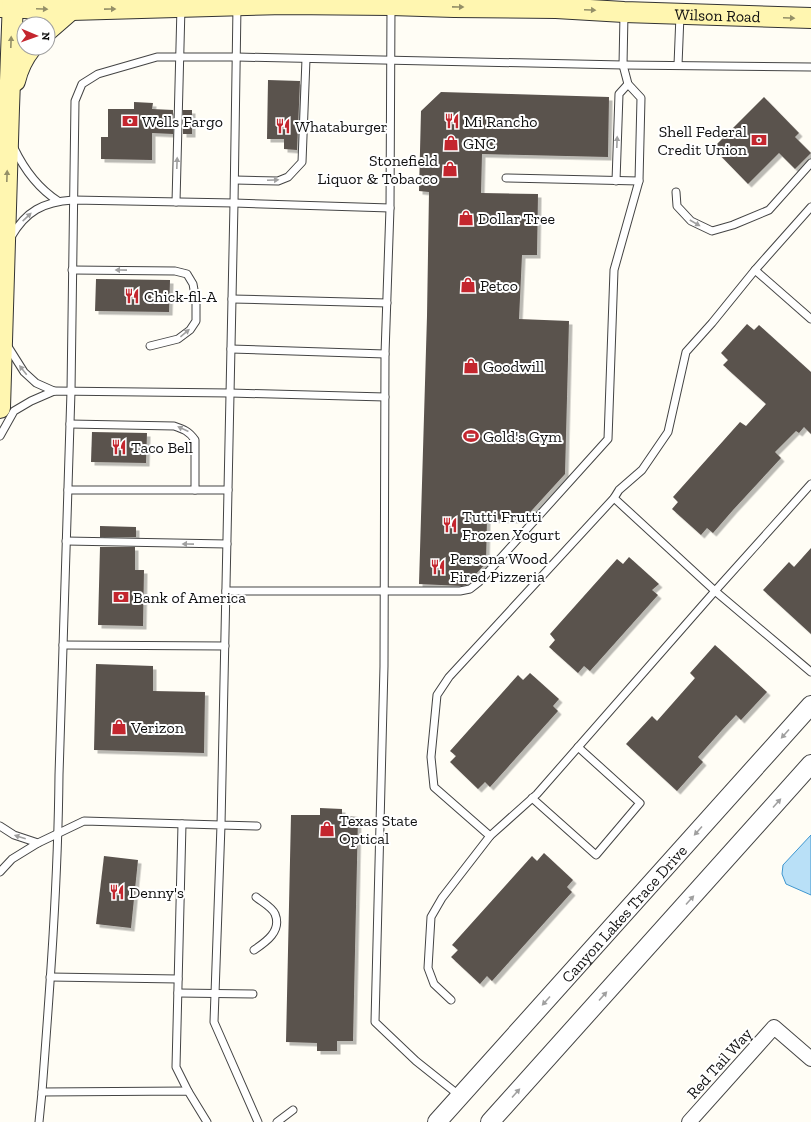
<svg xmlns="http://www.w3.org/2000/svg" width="811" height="1122" font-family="'Zilla Slab',serif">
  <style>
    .water { fill: #b9e0f7; stroke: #3f96cf }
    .building { fill: #5a524d; filter: url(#shadow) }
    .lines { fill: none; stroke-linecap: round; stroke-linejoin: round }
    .service-casing { stroke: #444; stroke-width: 9 }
    .minor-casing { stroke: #444; stroke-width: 16 }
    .tertiary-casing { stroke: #444; stroke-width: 20 }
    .secondary-casing { stroke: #333; stroke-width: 22 }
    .service { stroke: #fff; stroke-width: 7 }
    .minor { stroke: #fff; stroke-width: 14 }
    .tertiary { stroke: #fff; stroke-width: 18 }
    .secondary { stroke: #fff6b0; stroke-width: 20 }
    .oneway { fill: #948f68 }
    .oneway2 { fill: #a0a0a0 }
    .labels { text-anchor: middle; stroke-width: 4; stroke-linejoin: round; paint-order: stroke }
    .street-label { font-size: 16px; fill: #111; stroke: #fff }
    .poi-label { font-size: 16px; fill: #111; stroke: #fff; text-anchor: start }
  </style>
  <defs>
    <filter id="shadow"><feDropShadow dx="3.5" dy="3.5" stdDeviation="0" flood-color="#0004"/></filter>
  </defs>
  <rect width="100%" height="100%" fill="#fffdf5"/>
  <path class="water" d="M811,835V895L786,884L782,874L783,865Z"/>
  <g class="building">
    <path d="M268,80L300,81L297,150L284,149V139H267Z"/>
    <path d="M441,92L609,97L608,157L482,154L481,193L538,194L537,255H522L519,319L569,321L565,474L523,520L487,519L486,563L466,585L462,586L419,584L427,316L429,192L419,191L421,111Z"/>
    <path d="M764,97L799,133L795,137L811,153L795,169L779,153L748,184L713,148Z"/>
    <path d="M134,102L153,103L152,109L173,110V134L152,133V160L101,159V137H108V109H134Z"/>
    <rect x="183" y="110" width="9" height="24"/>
    <path d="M96,279L170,280L169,312L95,311Z"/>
    <path d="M747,324L754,330L759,325L811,372V434L804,427L799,433L796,431L775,452L781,458L733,510L713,533L707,528L701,535L672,509L678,502L673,497L740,422L746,426L766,404L723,365L728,360L721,353Z"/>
    <path d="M92,432L147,433L146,463L91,462Z"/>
    <path d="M100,526L136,527V537H100Z"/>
    <path d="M100,547H135V570H144L143,626L98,625Z"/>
    <path d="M811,548V634L763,590L789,562L794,567Z"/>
    <path d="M629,557L659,584L652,590L658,595L590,671L584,666L578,673L549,647L555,640L550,634L617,559L623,564Z"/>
    <path d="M715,645L767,692L741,720L736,715L722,730L698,757L703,762L677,791L626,744L652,716L657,721L695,678L690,673Z"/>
    <path d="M96,664L153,666V691L205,692L204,753L94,750Z"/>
    <path d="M530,673L559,699L553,706L558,711L490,787L485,782L478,789L450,762L456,756L450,751L518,675L523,680Z"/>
    <path d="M320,808L342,809V816L358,817L353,1041H337V1051H317V1043L286,1042L291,815H320Z"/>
    <path d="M544,853L573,880L567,887L572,892L492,981L487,976L480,984L451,957L458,950L452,945L532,856L537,861Z"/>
    <path d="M104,856L138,860L131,928L96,924Z"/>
  </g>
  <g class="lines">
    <defs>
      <g id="service">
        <path d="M237,6L234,203L221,825L257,826"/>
        <path d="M391,7L390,208L385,354L384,666L375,1022L416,1061L460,1096"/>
        <path d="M678,65L680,15"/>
        <path d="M14,148C24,169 38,188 58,201"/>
        <path d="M506,178L639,181"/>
        <path d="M235,180L278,181L288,177L302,162L306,59"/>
        <path d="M616,181L619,94L628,84"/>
        <path d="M676,192L677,206L691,221L712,231L733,225L769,210L811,163"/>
        <path d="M176,202L181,7"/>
        <path d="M11,237C26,211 43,202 73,200L234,203L390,208"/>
        <path d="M72,270L175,271L187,274L193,284L196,301V321L190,330L178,339L150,346"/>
        <path d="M755,270L811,319"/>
        <path d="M232,299L387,303"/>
        <path d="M7,345L24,372L36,383L54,391"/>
        <path d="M231,349L385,354"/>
        <path d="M70,424L174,426C183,429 189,431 195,440V490"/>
        <path d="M0,436L14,411L31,401L54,391L230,393L385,397"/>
        <path d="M68,490H228"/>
        <path d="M614,498L715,591L811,672"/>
        <path d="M66,541L227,544"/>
        <path d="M226,591H460L470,589L479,582L608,439L614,270L639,181L641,98L628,84L623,65L624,14"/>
        <path d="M63,645L225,646"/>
        <path d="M532,798L596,855L640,803L578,747"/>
        <path d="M182,824L176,1067L188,1091"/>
        <path d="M0,826L14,835L38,843L12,859L0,872"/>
        <path d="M490,836L434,787L431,757L437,695L449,677L614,498L619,490L642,470L668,432L686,352L712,323L755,270L811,207"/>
        <path d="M38,843L84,821L221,825L214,1022L258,1122"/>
        <path d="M254,950C266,942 282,931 275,914C272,907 262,902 256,897"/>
        <path d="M50,977L178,979"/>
        <path d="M178,993L253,994"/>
        <path d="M451,1000L434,984L428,968L431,917L442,898L490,836L537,794L715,591L811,484"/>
        <path d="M42,1092C50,987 58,881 59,775L71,391L75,101L82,84L98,74L157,57H237L623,65L811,67"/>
        <path d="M39,1122L42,1092L188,1091L207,1122"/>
        <path d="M277,1122L293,1110"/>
      </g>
      <path id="minor" d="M689,1122L774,1027L811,1059"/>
      <g id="tertiary">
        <path id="s1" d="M437,1122L811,705"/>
        <path d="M490,1122L811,764"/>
      </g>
      <g id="secondary">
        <path id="s2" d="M0,7L71,10L285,4L391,5L454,7L556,8L624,12L811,18"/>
        <path d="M48,30L71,10"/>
        <path d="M15,81C18,69 23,58 31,48"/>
        <path d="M0,408L9,108L13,0"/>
      </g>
    </defs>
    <use href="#service" class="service-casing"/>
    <use href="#minor" class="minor-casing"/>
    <use href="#tertiary" class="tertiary-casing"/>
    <use href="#secondary" class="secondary-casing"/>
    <use href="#service" class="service"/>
    <use href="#minor" class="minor"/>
    <use href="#tertiary" class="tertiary"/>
    <use href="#secondary" class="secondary"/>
  </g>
  <defs><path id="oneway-solid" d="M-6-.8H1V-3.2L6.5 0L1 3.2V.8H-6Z"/></defs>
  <g class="oneway">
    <use href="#oneway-solid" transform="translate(458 7) rotate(1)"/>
    <use href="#oneway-solid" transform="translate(42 9) rotate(3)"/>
    <use href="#oneway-solid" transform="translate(110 9) rotate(-1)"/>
    <use href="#oneway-solid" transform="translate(590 10) rotate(3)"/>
    <use href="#oneway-solid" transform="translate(789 18) rotate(2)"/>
    <use href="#oneway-solid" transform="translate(11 42) rotate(-88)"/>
    <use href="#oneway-solid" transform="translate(7 176) rotate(-88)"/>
  </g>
  <g class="oneway2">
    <use href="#oneway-solid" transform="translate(617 142) rotate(-88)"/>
    <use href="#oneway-solid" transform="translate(177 163) rotate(-88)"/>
    <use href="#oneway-solid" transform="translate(273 180) rotate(-3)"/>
    <use href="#oneway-solid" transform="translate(27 217) rotate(-43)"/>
    <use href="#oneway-solid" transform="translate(695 223) rotate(30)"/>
    <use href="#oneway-solid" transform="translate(121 270) rotate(-179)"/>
    <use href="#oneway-solid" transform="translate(185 333) rotate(-40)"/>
    <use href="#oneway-solid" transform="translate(23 370) rotate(-128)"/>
    <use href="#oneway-solid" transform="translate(183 429) rotate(-155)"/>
    <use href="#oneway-solid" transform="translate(188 544) rotate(-179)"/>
    <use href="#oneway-solid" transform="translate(785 734) rotate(132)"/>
    <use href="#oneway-solid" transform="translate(777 803) rotate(-48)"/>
    <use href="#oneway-solid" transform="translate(698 831) rotate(132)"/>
    <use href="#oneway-solid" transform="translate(20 837) rotate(-163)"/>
    <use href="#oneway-solid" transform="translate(690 900) rotate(-48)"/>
    <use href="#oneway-solid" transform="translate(603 996) rotate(-48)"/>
    <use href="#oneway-solid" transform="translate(546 1001) rotate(132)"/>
    <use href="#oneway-solid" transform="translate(516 1093) rotate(-48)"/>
  </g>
  <defs>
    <symbol id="bank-bare" viewBox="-9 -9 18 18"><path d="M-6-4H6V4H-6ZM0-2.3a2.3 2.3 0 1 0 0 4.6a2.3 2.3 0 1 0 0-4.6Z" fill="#c4262e" stroke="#fff" stroke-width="2.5" paint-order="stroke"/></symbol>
    <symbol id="restaurant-bare" viewBox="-9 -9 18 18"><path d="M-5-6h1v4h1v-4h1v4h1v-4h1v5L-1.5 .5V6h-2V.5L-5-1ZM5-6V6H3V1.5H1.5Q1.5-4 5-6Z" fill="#c4262e" stroke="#fff" stroke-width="2.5" paint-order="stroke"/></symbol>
    <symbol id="shop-bare" viewBox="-9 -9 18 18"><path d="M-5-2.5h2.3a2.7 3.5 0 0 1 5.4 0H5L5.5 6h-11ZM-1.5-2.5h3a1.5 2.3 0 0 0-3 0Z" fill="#c4262e" stroke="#fff" stroke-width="2.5" paint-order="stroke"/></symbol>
    <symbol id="stadium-bare" viewBox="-9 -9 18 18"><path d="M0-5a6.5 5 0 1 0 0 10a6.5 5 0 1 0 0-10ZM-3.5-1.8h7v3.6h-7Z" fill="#c4262e" stroke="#fff" stroke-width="2.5" paint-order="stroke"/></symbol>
  </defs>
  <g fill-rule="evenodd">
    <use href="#bank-bare" x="119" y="110" width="22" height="22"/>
    <use href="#restaurant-bare" x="441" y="110" width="22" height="22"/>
    <use href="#restaurant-bare" x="272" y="115" width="22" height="22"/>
    <use href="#bank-bare" x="748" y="129" width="22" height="22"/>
    <use href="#shop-bare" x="440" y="132" width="22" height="22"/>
    <use href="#shop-bare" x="439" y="158" width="22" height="22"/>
    <use href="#shop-bare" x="455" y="207" width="22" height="22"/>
    <use href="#shop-bare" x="457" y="274" width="22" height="22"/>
    <use href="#restaurant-bare" x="121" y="285" width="22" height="22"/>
    <use href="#shop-bare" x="460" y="355" width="22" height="22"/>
    <use href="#stadium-bare" x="460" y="425" width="22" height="22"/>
    <use href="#restaurant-bare" x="108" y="436" width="22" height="22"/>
    <use href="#restaurant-bare" x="439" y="514" width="22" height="22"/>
    <use href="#restaurant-bare" x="427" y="556" width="22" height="22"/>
    <use href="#bank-bare" x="110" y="586" width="22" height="22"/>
    <use href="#shop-bare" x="108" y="716" width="22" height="22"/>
    <use href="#shop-bare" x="316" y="818" width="22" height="22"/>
    <use href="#restaurant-bare" x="106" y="881" width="22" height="22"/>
  </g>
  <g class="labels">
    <g class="street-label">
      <text dy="6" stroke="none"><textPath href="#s2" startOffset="718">Wilson Road</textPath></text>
      <text dy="6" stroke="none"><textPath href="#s1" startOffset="280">Canyon Lakes Trace Drive</textPath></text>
      <text transform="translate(719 1063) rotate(-48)" y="6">Red Tail Way</text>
    </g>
    <g class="poi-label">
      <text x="142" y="127">Wells Fargo</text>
      <text x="464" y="127">Mi Rancho</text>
      <text x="295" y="132">Whataburger</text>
      <text x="747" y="137" text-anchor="end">Shell Federal<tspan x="747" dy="18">Credit Union</tspan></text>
      <text x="463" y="149">GNC</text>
      <text x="438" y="166" text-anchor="end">Stonefield<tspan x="438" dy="18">Liquor &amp; Tobacco</tspan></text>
      <text x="478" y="224">Dollar Tree</text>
      <text x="480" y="291">Petco</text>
      <text x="144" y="302">Chick-fil-A</text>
      <text x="483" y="372">Goodwill</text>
      <text x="483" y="442">Gold's Gym</text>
      <text x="131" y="453">Taco Bell</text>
      <text x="462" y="522">Tutti Frutti<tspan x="462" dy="18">Frozen Yogurt</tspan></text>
      <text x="450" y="564">Persona Wood<tspan x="450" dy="18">Fired Pizzeria</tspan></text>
      <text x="133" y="603">Bank of America</text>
      <text x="131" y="733">Verizon</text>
      <text x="339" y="826">Texas State<tspan x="339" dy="18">Optical</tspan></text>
      <text x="129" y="898">Denny's</text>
    </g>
  </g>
  <g transform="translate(36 36) rotate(92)"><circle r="19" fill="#ffffff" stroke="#a0a0a0"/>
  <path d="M0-3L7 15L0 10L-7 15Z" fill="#c4262e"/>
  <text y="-6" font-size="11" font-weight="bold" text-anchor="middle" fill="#111111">N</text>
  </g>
</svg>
